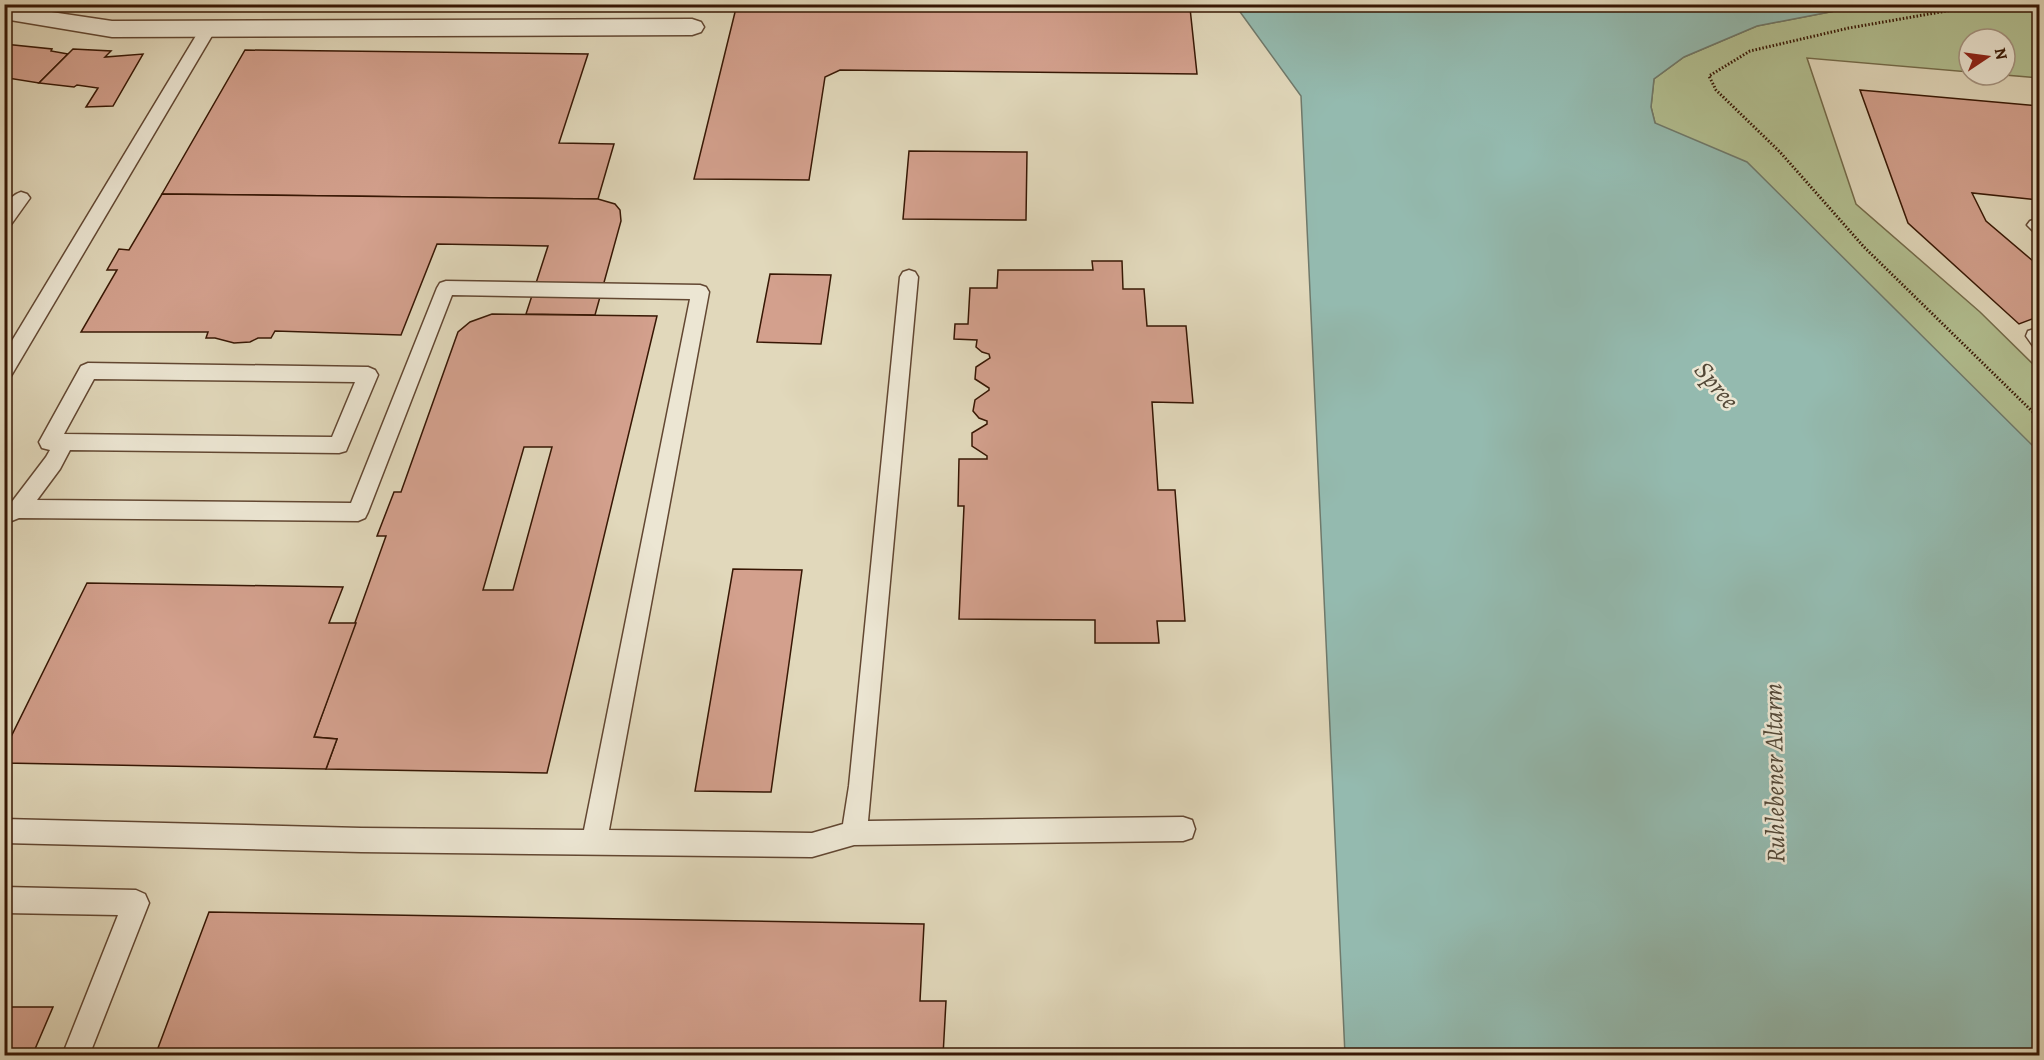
<svg xmlns="http://www.w3.org/2000/svg" width="2044" height="1060" font-family="Alegreya,serif">
  <style>
    .green { fill: #b2bf91; stroke: #746b4a; stroke-width: 1.5 }
    .water { fill: #94baaf; stroke: #6f796b; stroke-width: 1.5 }
    .building { fill: #d3a08d; stroke: #371704; stroke-width: 1.5; fill-rule: evenodd }
    .lines { fill: none; stroke-linecap: round; stroke-linejoin: round }
    .service-casing { stroke: #624732; stroke-width: 3 }
    .minor-casing { stroke: #624732; stroke-width: 3 }
    .path { stroke: #371704; stroke-width: 3; stroke-dasharray: 1.5 2; stroke-linecap: butt }
    .service { fill: #ece6d3; fill-rule: evenodd }
    .minor { fill: #ece6d3; fill-rule: evenodd }
    .labels { text-anchor: middle; stroke-width: 5; stroke-linejoin: round; paint-order: stroke }
    .water-label { font-size: 26px; font-style: italic; fill: #534837; stroke: #ece6d3 }
  </style>
  <rect width="100%" height="100%" fill="#e1d8bb"/>
  <filter id="stains"><feTurbulence type="fractalNoise" baseFrequency=".00333" numOctaves="4"/><feColorMatrix values="0 0 0 0 .2 0 0 0 0 .09 0 0 0 0 .02 0 0 0 .5 -.17"/></filter>
  <radialGradient id="worn" r=".72"><stop offset=".6" stop-color="#630" stop-opacity="0"/><stop offset="1" stop-color="#630" stop-opacity=".3"/></radialGradient>
  <path class="green" d="M1866,5H2039V78L2005,75V39H1969V72L1807,58L1856,204L1980,312L2039,370V540L1655,123L1651,107L1654,79L1684,57L1757,26Z"/>
  <path class="water" d="M1235,5H1866L1757,26L1684,57L1654,79L1651,107L1655,123L1747,162L2039,452V1055H1345L1301,96Z"/>
  <g class="building">
    <path d="M124,4H198L196,8L121,7Z"/>
    <path d="M270,4H340L338,8L269,7Z"/>
    <path d="M737,4L1190,8L1197,74L840,70L825,77L809,180L694,179Z"/>
    <path d="M4,44L52,49L51,51L68,54L39,83L8,78L7,79H4Z"/>
    <path d="M73,49L111,51L105,57L143,54L113,106L86,107L98,88L77,85L74,87L39,83Z"/>
    <path d="M245,50L588,54L559,143L614,144L598,199L162,194Z"/>
    <path d="M1860,90L2040,106V200L1972,193L1986,221L2040,267V316L2019,324L1908,223Z"/>
    <path d="M909,151L1027,152L1026,220L903,219Z"/>
    <path d="M162,194L598,199L615,204L620,210L621,221L595,315L526,314L548,246L437,244L401,335L275,331L271,338H258L250,342L234,343L215,338H206L208,332H81L117,270H107L119,249L129,250Z"/>
    <path d="M1092,261H1122L1123,289H1144L1147,326H1186L1193,403L1152,402L1158,490H1175L1185,621H1157L1159,643H1095V620L959,619L964,506H958L959,459H987V456L972,446V433L987,424V421L979,418L973,411L975,400L989,390V388L975,379L976,367L990,358L989,354L982,352L976,347L977,340L954,339L955,324H968L970,288H997L998,270H1093Z"/>
    <path d="M770,274L831,275L821,344L757,342Z"/>
    <path d="M492,314L657,316L547,773L326,769L337,739L314,737L386,536H377L394,492H401L458,332L470,322ZM524,447H552L513,590H483Z"/>
    <path d="M733,569L802,570L771,792L695,791Z"/>
    <path d="M87,583L343,587L329,623H356L314,737L337,739L326,769L4,763V751Z"/>
    <path d="M209,912L924,924L920,1001H946L943,1056H155Z"/>
    <path d="M4,1007H53L32,1056H4Z"/>
  </g>
  <g class="lines">
    <defs>
      <g id="service">
        <path d="M208,24L216,29L11,376L4,378V354L200,29Z"/>
        <path d="M21,192L27,194L30,198L10,226L4,228C4,214 5,197 21,192Z"/>
        <path d="M2036,219L2040,220V234L2034,232L2027,225L2030,221Z"/>
        <path d="M909,270L915,272L918,277L868,821L1183,817L1192,820L1195,829L1192,838L1183,841L854,845L812,857L361,852L4,843V819L361,828L584,830L690,299L452,295L368,512L365,518L358,521L19,518L4,524V505L11,503L46,457L50,450L42,448L39,442L81,366L88,363L368,367L375,370L378,375L346,451L339,453L70,450L60,469L37,500L351,503L437,288L440,283L446,281L700,285L706,287L709,292L609,830L812,833L843,824L849,786L900,277L903,272ZM94,379L355,382L332,437L64,434Z"/>
        <path d="M2040,327V348L2033,346L2026,336L2028,331Z"/>
        <path d="M4,887L136,890L145,894L149,903L89,1056H62L118,915L4,913Z"/>
      </g>
      <path id="minor" d="M4,5L112,21L692,19L701,22L704,27L701,32L692,35L112,37L4,19Z"/>
    </defs>
    <use href="#service" class="service-casing"/>
    <use href="#minor" class="minor-casing"/>
    <path class="path" d="M2040,9L1952,10L1849,28L1750,51L1709,76L1716,90L1780,152L1864,247L2040,419"/>
    <use href="#service" class="service"/>
    <use href="#minor" class="minor"/>
  </g>
  <g class="labels">
    <g class="water-label">
      <text transform="translate(1717 385) rotate(50)" y="9">Spree</text>
      <text transform="translate(1774 773) rotate(-91)" y="9">Ruhlebener Altarm</text>
    </g>
  </g>
  <rect width="2044" height="1060" fill="none" stroke="#e1d8bb" stroke-width="24"/>
  <rect x="6" y="6" width="2032" height="1048" fill="none" stroke="#371704" stroke-width="3"/>
  <rect x="12" y="12" width="2020" height="1036" fill="none" stroke="#371704" stroke-width="1.5"/>
  <g transform="translate(1987 57) rotate(77)"><circle r="28" fill="#ece6d3" stroke="#a49380" stroke-width="1.5"/>
  <path d="M0-4.5L10 22L0 15L-10 22Z" fill="#8f2418"/>
  <text y="-9" font-size="16" font-weight="bold" text-anchor="middle" fill="#371704">N</text>
  </g>
  <rect width="100%" height="100%" filter="url(#stains)"/>
  <rect width="100%" height="100%" fill="url(#worn)"/>
</svg>
